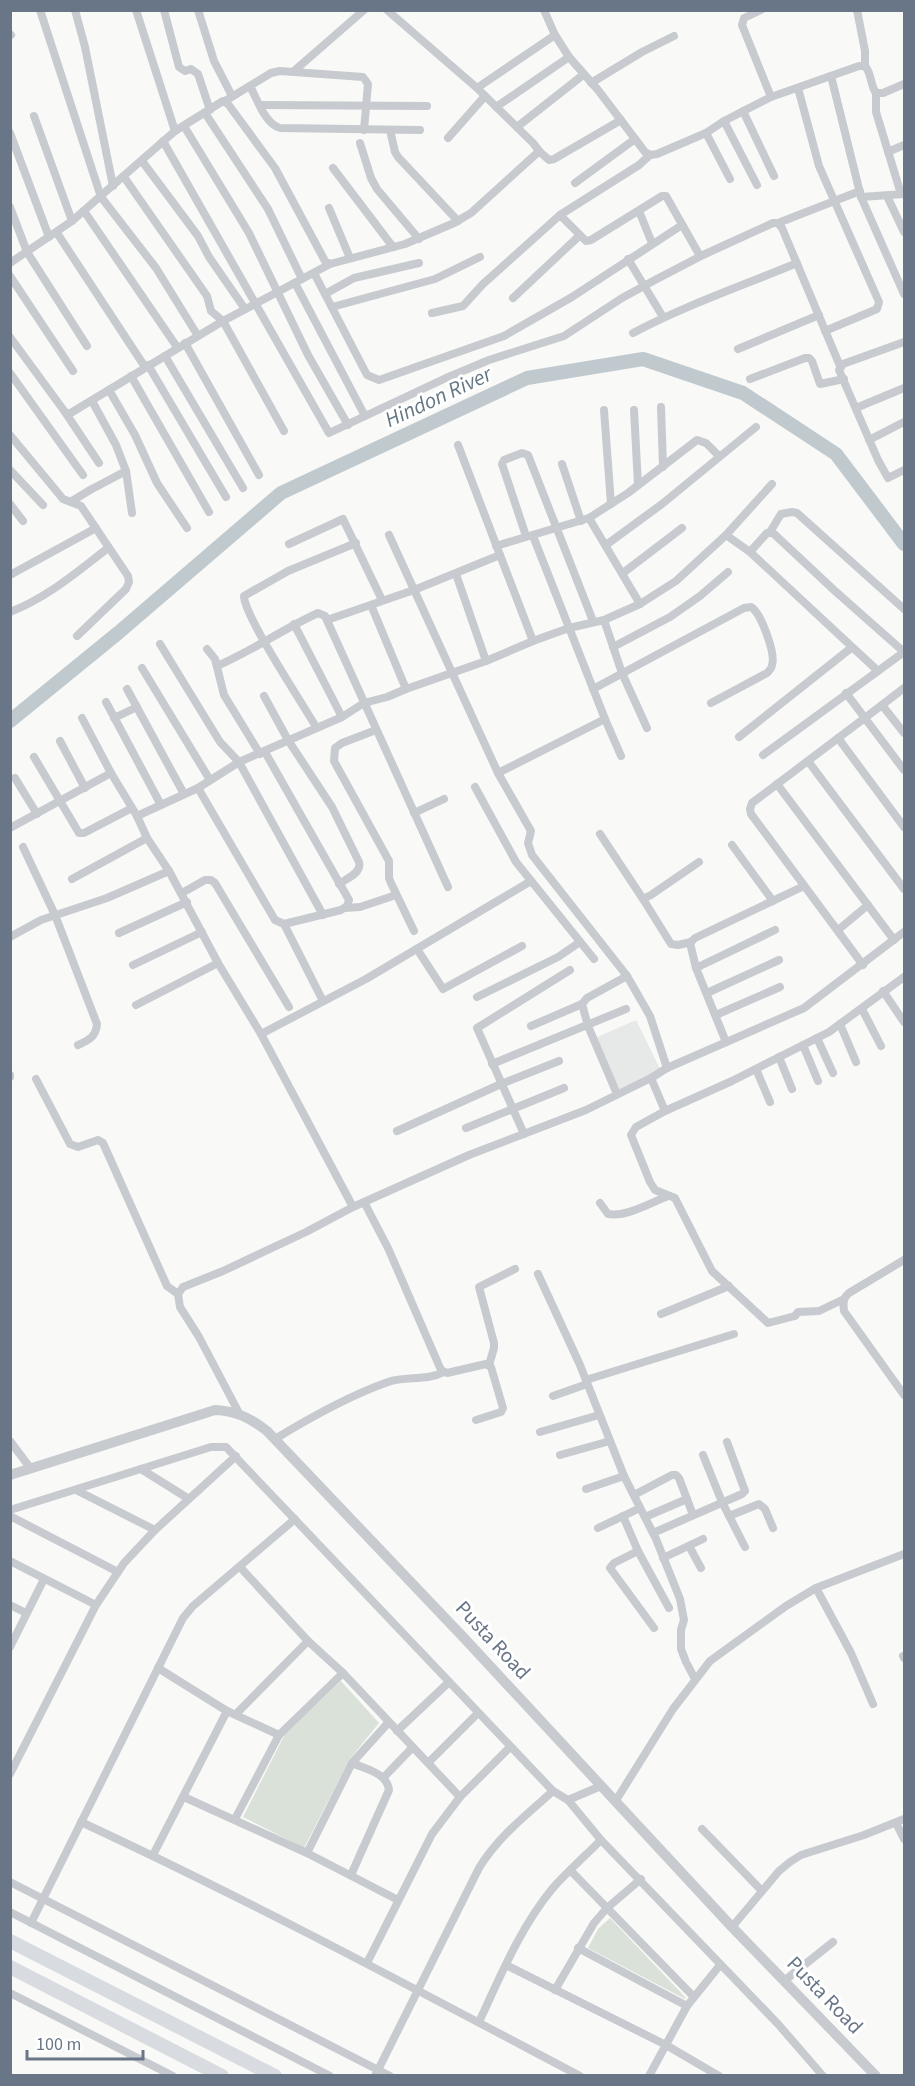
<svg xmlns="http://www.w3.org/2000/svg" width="915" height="2086" font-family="'Source Sans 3',sans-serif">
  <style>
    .built { fill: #e7e8e8 }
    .green { fill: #dae1d8 }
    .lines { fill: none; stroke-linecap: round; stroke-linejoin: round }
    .river { stroke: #c0c9ce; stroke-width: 14 }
    .minor { stroke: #c7cace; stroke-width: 8 }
    .tertiary { stroke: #c7cace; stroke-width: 10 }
    .primary { stroke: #d8dbdf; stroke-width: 14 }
    .labels { text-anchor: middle; stroke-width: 6; stroke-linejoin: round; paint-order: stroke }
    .street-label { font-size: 21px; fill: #697687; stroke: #fff }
    .water-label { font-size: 22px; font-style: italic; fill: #647783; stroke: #fff }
  </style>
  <rect width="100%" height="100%" fill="#f9f9f7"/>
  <path class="built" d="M636,1020L661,1071L620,1090L595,1038Z"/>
  <g class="green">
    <path d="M341,1681L379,1723L349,1760L304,1848L243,1817L285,1734Z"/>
    <path d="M610,1918L686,1998L685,1999L588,1948L598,1929Z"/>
  </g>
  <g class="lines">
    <path class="river" d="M10,721L118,633L281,493L527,378L643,359L743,393L836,454L904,544"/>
    <g class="minor">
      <path d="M40,10L101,197L156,268L198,336"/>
      <path d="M75,10L85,47L113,186"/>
      <path d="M136,10L175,131"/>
      <path d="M164,10L179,67L185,71L191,69L198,74L210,110"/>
      <path d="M198,10L214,61L232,96"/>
      <path d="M387,10L477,88L533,143L540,152"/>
      <path d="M544,10L555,35L569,57L598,90L645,152L650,155L657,154L706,133L724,121L771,97L859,66H865C872,74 870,85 876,93H883L904,84"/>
      <path d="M761,10L744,18L742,25L771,97"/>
      <path d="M857,10L865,51V66"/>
      <path d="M10,34L11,35"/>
      <path d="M294,71L364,10"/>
      <path d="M831,76L861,197L904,294"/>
      <path d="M591,83L642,52L674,36"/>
      <path d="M250,86C257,99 265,124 280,128L420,130"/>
      <path d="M477,88L555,35"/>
      <path d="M798,88L819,166L879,302L877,309L825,331"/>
      <path d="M876,93V112L901,194"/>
      <path d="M225,101L271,73L280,71L363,77L368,84L364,130"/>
      <path d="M261,105L427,106"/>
      <path d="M496,107L569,57"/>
      <path d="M743,111L774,176"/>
      <path d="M205,113L268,209L302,279"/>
      <path d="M34,116L72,221"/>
      <path d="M724,121L757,185"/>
      <path d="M184,126L249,233L308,355L348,425"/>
      <path d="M517,127L583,75"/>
      <path d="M390,130L395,152L398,157L458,221"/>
      <path d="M10,133L49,237"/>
      <path d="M706,133L730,179"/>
      <path d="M448,138L485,96"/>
      <path d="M163,141L329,433L446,378L489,360L564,336L622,298L655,280L703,255L773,223H778L782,228L840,366"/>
      <path d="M360,143L371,178L377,189L419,239"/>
      <path d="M890,151L904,145"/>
      <path d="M142,161L198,236L209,257L245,309"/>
      <path d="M333,168L393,247"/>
      <path d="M124,177L207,296L211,311L223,321L284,431"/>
      <path d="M575,183L635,139"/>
      <path d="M887,196L904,232"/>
      <path d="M861,197L904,194"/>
      <path d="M10,207L27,252L87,346"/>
      <path d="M329,208L350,258"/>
      <path d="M84,211L177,347"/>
      <path d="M639,211L652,243"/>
      <path d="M560,215L586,241L591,240L662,196H666L700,256"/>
      <path d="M778,223L860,191"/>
      <path d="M57,233L145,367"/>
      <path d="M628,259L663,317"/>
      <path d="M10,263L72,221L175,131L223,101L228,104L275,168L325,261L330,264L405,244L454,223L471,213L536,154L540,152L549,160L554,159L621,120"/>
      <path d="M314,273L367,375L379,380L504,336L572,297L682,225"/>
      <path d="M10,276L73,371"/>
      <path d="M295,283L365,416"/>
      <path d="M325,294L354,278L419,263"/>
      <path d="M513,298L579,236"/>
      <path d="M332,307L435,279L480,257"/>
      <path d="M432,313L463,306L483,284L560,215L639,165L650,155"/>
      <path d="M633,333C686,305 742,286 797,263"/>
      <path d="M10,337L65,412L69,414L223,321L330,264"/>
      <path d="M904,342L843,364L839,370L878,460L888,478L904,470"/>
      <path d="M185,343L259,475"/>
      <path d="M738,349L819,315"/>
      <path d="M165,356L243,488"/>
      <path d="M148,365L226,497"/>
      <path d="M10,373L83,475"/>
      <path d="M131,376L209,512"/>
      <path d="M750,379L805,358H809L812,361L820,384L844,379"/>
      <path d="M109,390L135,435L157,483L187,528"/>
      <path d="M92,401L116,445L126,471L132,513"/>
      <path d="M661,407L663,467"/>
      <path d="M856,408L904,388"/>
      <path d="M604,410L611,504"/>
      <path d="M634,410L638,485"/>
      <path d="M65,412L99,463"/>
      <path d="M10,435L63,499L81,506L128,576L129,582L126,589L77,636"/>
      <path d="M869,440L904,422"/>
      <path d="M562,464L581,521"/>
      <path d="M10,470L43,505"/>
      <path d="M72,501L90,490L126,471"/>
      <path d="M10,504L23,521"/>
      <path d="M589,518L640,604"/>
      <path d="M770,532L781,514L792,512L797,513L904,609"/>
      <path d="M389,535L498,773L531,831L528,843L532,855L627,976L650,1016L667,1068"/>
      <path d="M726,535L750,552L878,671"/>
      <path d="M526,536L502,464L504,460L522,453L528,455L593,621"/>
      <path d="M289,544L343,519L382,600"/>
      <path d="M606,545L662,504L756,427"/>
      <path d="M496,546L589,518L628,493L697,440L706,443L719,456"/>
      <path d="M750,552L767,533H773L835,591L904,652"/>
      <path d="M500,555L533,641"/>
      <path d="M623,573L682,528"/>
      <path d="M456,574L486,661"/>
      <path d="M10,575L96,528"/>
      <path d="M371,605L406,689"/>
      <path d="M10,612C47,598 78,571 108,548"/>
      <path d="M327,620L414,590L500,555L458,445"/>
      <path d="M604,620L622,673L647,728"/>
      <path d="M294,624L342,717"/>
      <path d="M160,644L220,742L239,762L323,915"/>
      <path d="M613,647L670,617L700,596L728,572"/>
      <path d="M207,649L215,659L224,695L260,754"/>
      <path d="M217,666C252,651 283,629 318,613L325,616L448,887"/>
      <path d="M142,668L210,780"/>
      <path d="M127,689L184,794"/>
      <path d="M593,689L744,608L751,607C761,613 776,654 772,665C772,668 769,671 767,673L711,703"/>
      <path d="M846,693L904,770"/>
      <path d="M264,696L288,740L332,807L359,862C362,873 347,878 339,884"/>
      <path d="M106,702L161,805"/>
      <path d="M882,705L904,688"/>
      <path d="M82,718L111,773L137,816L147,838L169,871L218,963L261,1034L353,1207"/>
      <path d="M114,718L137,707"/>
      <path d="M605,719L621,756"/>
      <path d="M316,727C303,704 244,616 244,596L288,571L356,543"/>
      <path d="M376,730L342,743L335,748L334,761L389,861V878L391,883L414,931"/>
      <path d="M739,737L851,648"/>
      <path d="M838,738L904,827"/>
      <path d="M60,741L85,788"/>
      <path d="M763,755L904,652"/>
      <path d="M34,757L79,833H84L132,808"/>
      <path d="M808,761L904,889"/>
      <path d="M498,773L605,719L533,536"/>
      <path d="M15,778L37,814"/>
      <path d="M777,784L894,940"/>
      <path d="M475,787L516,862L594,959"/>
      <path d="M198,788L275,920L284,924L341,910L347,906L349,900L265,752"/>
      <path d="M414,813L444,799"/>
      <path d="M137,816L198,788L239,762L342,717L364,703L387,697L406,689L486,661L533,641L569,628L604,620L640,604L676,581L726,535L772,484"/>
      <path d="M10,828L111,773"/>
      <path d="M600,834L643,899L651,895L699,862"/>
      <path d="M732,845L773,901"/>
      <path d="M23,847L55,915L97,1024C96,1037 89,1040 78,1045"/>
      <path d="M72,879L147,838"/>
      <path d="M182,893L205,880H211L215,883L289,1007"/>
      <path d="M643,899L671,944L678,945L691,942"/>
      <path d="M345,908L360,907L396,895"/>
      <path d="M284,924L323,1001"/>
      <path d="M838,930L868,905"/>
      <path d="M119,933L187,902"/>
      <path d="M10,937L41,920L107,898L169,871"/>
      <path d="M417,949L443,989L522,946"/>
      <path d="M133,965L202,932"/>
      <path d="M863,965L751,814L750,809L752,803L882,705L904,733"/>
      <path d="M696,968L775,930"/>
      <path d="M883,991L904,1022"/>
      <path d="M707,993L779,960"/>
      <path d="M477,997L558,957L580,942"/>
      <path d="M136,1005L218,963"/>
      <path d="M862,1009L881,1046"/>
      <path d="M716,1015L780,987"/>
      <path d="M840,1024L856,1062"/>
      <path d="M531,1026L582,1004"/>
      <path d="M261,1034L366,979L531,881"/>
      <path d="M817,1038L833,1073"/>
      <path d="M726,1042L696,968L690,943L695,938L804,886"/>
      <path d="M803,1045L818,1081"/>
      <path d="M779,1057L792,1089"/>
      <path d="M492,1064L626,1009"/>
      <path d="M756,1069L770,1102"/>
      <path d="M10,1075V1077"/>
      <path d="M651,1078L665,1111"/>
      <path d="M36,1079L70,1144L78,1147L98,1140L103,1143L167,1286L178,1294"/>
      <path d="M617,1094L588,1026L582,1004L587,998L627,976"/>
      <path d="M466,1128L564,1088"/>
      <path d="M397,1131L501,1084L559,1061"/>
      <path d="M524,1134L477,1028L570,970"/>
      <path d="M364,1202L388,1248L441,1370L447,1373L486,1364L491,1367L503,1408L501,1412L476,1420"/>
      <path d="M600,1203L608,1214C627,1217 650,1203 668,1196"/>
      <path d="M904,1260L849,1293C843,1298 843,1303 844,1311L904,1395"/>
      <path d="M538,1274L580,1365L624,1476L656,1539L680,1599L684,1620L681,1630V1649L686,1662L695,1679"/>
      <path d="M844,1299L819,1311L798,1312L795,1316L768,1323L712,1271L675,1198L655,1190L650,1182L631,1135L636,1127L665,1111L732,1081L829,1032L904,977"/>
      <path d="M661,1314L729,1286"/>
      <path d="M489,1365L494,1348V1343L479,1287L515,1269"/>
      <path d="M586,1380L734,1334"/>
      <path d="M553,1396L587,1384"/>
      <path d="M239,1413L199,1337L180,1307L178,1294L183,1287L223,1271L306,1232L353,1207L469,1155L586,1110L651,1078L667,1068L804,1008L904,932"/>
      <path d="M540,1432L599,1415"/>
      <path d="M275,1439C311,1417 348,1396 388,1382C406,1376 427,1381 444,1372"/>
      <path d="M10,1441L31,1469"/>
      <path d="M560,1455L610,1441"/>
      <path d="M703,1455L722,1502L745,1547"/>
      <path d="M141,1469L189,1499"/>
      <path d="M586,1489L624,1476"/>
      <path d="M76,1490L155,1530"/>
      <path d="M634,1495L672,1475H676L679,1478L693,1515"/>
      <path d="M10,1510L211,1447H226L553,1791L568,1800L601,1786"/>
      <path d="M10,1516L118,1572"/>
      <path d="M623,1516L638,1551L669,1608"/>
      <path d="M729,1516L759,1504L765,1509L773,1528"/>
      <path d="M645,1517L687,1499"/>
      <path d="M598,1528L640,1508"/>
      <path d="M653,1533L742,1494L745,1491L727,1442"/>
      <path d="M689,1546L701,1568"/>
      <path d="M638,1551L614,1563L610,1568L654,1628"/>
      <path d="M663,1558L703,1539"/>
      <path d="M10,1561L96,1605"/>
      <path d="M240,1567L308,1641L343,1673L460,1797"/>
      <path d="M816,1588L851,1653L873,1704"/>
      <path d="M10,1605L26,1613"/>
      <path d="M10,1647L44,1579"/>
      <path d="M903,1656L904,1658"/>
      <path d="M158,1668L227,1711L279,1735"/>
      <path d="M236,1714L308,1641"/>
      <path d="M397,1731L449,1682"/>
      <path d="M428,1763L478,1713"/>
      <path d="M10,1774L96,1605L124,1563L155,1530L236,1456"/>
      <path d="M384,1777L412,1748"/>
      <path d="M184,1797L307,1853L398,1900"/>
      <path d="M568,1800L601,1840L778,2024L823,2076"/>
      <path d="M615,1802L673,1709L710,1661L786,1606L816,1588L904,1554"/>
      <path d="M235,1819L279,1735L343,1673"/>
      <path d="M81,1822C251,1901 415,1989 580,2076"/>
      <path d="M896,1823L904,1839"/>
      <path d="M702,1829L762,1891"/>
      <path d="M307,1853L352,1763L388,1723"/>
      <path d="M153,1855L227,1711"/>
      <path d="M571,1871L693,1996"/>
      <path d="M351,1875L389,1790C387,1773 366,1769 352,1763"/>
      <path d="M10,1882L390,2076"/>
      <path d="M10,1912L330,2076"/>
      <path d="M31,1923L183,1618L193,1606L295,1519"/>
      <path d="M732,1927L779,1871L790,1862L801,1855L864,1835L904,1819"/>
      <path d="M578,1948L687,2006"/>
      <path d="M367,1963L432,1834L460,1797L510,1747"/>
      <path d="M506,1965L666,2045L719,2076"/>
      <path d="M784,1981L833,1942"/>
      <path d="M555,1990L594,1923L607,1908L641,1879"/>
      <path d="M10,1993L173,2076"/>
      <path d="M479,2022C500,1977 520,1928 552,1889C567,1872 585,1856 601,1840"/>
      <path d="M375,2076L479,1868C498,1837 526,1815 553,1791"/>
      <path d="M649,2076L687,2006L720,1965"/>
    </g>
    <path class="tertiary" d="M10,1475L215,1410C237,1411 250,1418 267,1431L465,1639L732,1927L876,2076"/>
    <g class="primary">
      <path d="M10,1941L275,2076"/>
      <path d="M10,1967L222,2076"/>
    </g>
  </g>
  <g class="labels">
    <g class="street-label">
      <text transform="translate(493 1640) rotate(47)" y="7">Pusta Road</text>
      <text transform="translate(825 1995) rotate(46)" y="7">Pusta Road</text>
    </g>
    <g class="water-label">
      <text transform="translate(438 396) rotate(-25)" y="8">Hindon River</text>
    </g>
  </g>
  <rect width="915" height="2086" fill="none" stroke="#697687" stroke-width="24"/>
  <path d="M27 2050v9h116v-9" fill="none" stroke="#697687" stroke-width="3"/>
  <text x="36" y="2050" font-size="18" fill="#697687" stroke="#ffffff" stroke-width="4.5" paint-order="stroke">100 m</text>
</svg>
